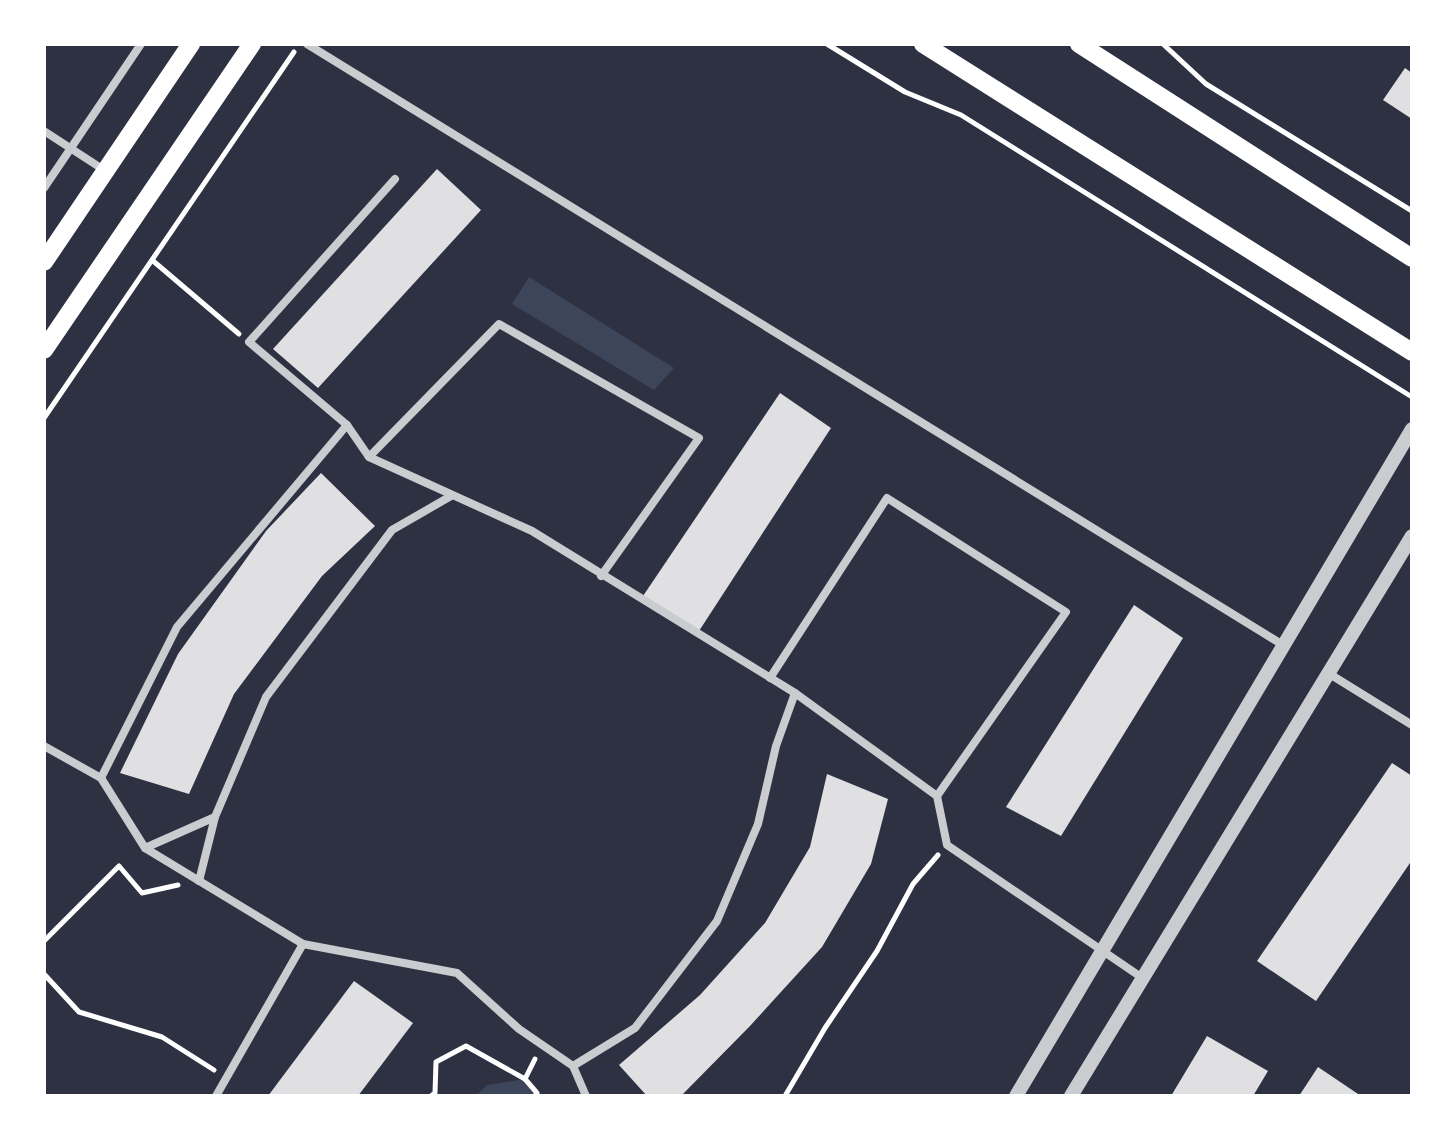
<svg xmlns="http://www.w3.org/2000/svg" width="1456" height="1140" font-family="'Source Sans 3',sans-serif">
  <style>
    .green { fill: #3c4559 }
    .building { fill: #e0e0e3 }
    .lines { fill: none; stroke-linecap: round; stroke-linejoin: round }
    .path { stroke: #fff; stroke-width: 5 }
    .minor { stroke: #caccd0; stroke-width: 8 }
    .tertiary { stroke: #caccd0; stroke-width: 14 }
    .primary { stroke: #fff; stroke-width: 18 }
  </style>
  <rect width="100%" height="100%" fill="#2d3142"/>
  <g class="green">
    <path d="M529,277L674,368L654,390L512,304Z"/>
    <path d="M525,1079L537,1093L535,1096H476L487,1085Z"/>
  </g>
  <g class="building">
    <path d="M1405,68L1412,73V119L1383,100Z"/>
    <path d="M437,169L481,210L318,388L273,349Z"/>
    <path d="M780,393L831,428L699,631L643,596Z"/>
    <path d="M321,473L375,526L322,576L234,694L189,794L120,773L178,654L266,531Z"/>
    <path d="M1134,605L1183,638L1061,836L1006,807Z"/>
    <path d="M1392,763L1412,776V860L1316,1001L1257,961Z"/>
    <path d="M827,774L888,799L871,864L822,947L750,1026L681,1096H647L619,1065L700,995L765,923L810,847Z"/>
    <path d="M354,981L413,1023L358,1096H268Z"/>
    <path d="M1207,1036L1268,1071L1253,1096H1171Z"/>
    <path d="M1318,1067L1361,1096H1299Z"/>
  </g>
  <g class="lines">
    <g class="path">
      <path d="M827,44L905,92L961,115L1412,397"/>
      <path d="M1163,44L1206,84L1412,211"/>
      <path d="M152,260L239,334"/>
      <path d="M44,418L294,52"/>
      <path d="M44,941L119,866L142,893L178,885"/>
      <path d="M44,974L79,1012L162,1037L214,1070"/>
      <path d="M525,1079L535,1059"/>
      <path d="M431,1096L435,1093L436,1062L466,1046L525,1079L537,1093L535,1096"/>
      <path d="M785,1096L825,1028L877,951L913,884L938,855"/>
    </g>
    <g class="minor">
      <path d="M307,44L1283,645"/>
      <path d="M44,131L104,170"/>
      <path d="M395,179L249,342L347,425L369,457L532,531L795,693L937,796L947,845L1141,977"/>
      <path d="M44,188L141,44"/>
      <path d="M369,457L499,324L699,438L601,576"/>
      <path d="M1328,673L1412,725"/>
      <path d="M770,678L887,498L1066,612L937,796"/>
      <path d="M44,746L101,778L145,848L303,944L457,973L519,1029L573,1066L586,1096"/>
      <path d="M101,778L177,627L347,425"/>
      <path d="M145,848L215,817L266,697L392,530L451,496"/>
      <path d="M199,881L215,817"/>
      <path d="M573,1066L635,1028L717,921L758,824L776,746L795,693"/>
      <path d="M216,1096L303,944"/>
    </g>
    <g class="tertiary">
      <path d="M1016,1096L1412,429"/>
      <path d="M1071,1096L1412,536"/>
    </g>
    <g class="primary">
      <path d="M923,44L1412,352"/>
      <path d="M1079,44L1412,258"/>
      <path d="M44,262L191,44"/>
      <path d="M44,350L252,44"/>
    </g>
  </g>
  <rect width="1456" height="1140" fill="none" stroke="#ffffff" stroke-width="92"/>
</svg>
